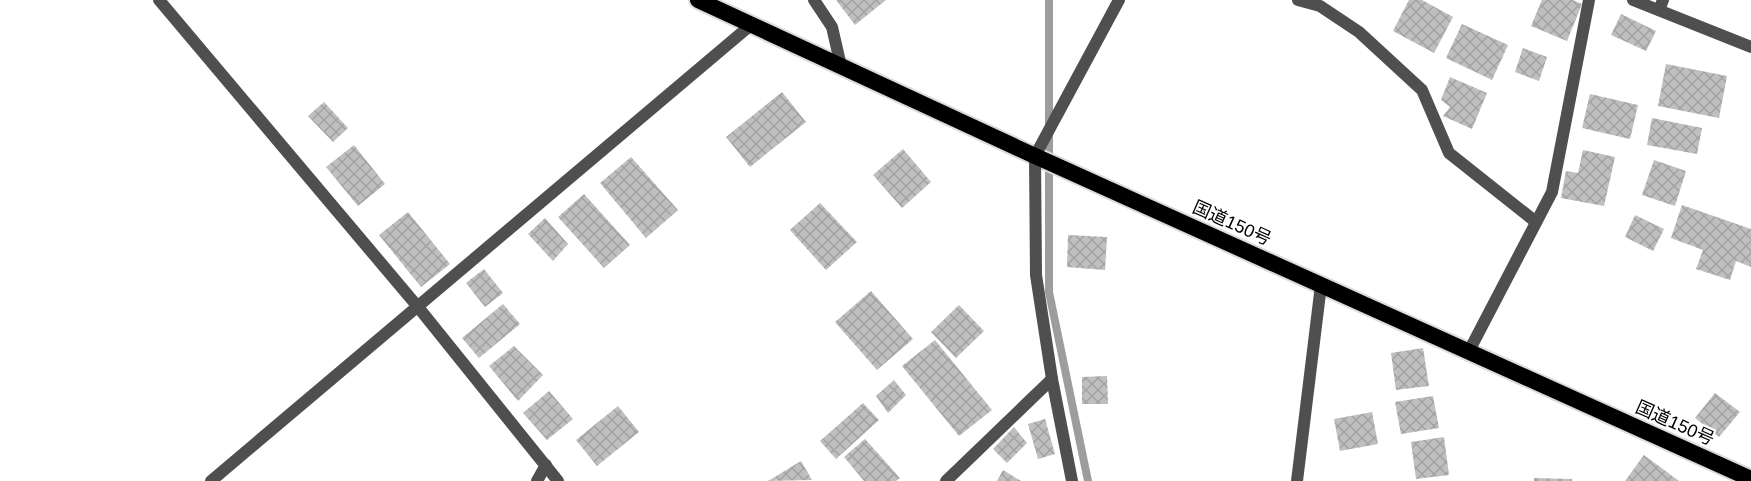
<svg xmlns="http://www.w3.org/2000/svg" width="1751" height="481" font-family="Arial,'Noto Sans JP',sans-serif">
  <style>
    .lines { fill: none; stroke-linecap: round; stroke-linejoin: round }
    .stream { stroke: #9d9d9d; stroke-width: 8 }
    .building { fill: url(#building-cross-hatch) }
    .trunk-casing { stroke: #dbdbdb; stroke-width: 20 }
    .minor { stroke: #4f4f4f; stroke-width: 12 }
    .tertiary { stroke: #4f4f4f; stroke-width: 12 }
    .trunk { stroke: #000; stroke-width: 16 }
    .labels { text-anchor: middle; stroke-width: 4.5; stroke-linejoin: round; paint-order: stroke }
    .street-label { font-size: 18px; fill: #000; stroke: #fff }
  </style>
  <defs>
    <pattern id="building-cross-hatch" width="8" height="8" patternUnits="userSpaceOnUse" patternTransform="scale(1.5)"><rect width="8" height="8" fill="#bfbfbf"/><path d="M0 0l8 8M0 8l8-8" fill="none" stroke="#a2a2a2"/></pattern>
  </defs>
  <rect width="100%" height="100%" fill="#fff"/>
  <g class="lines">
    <path class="stream" d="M1049,0V292L1088,481"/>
  </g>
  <g class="building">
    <path d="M836,0H886L855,25Z"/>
    <path d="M1409,0H1422L1453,17L1434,53L1393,31Z"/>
    <path d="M1542,0H1573L1582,4L1567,41L1531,26Z"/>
    <path d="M1621,14L1656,31L1646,51L1611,35Z"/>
    <path d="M1462,24L1508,45L1492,80L1446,58Z"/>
    <path d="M1523,48L1547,57L1539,81L1515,72Z"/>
    <path d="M1666,64L1727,76L1719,118L1658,106Z"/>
    <path d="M1450,77L1487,93L1472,129L1443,116L1450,107L1441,100Z"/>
    <path d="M782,92L806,122L750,167L726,137Z"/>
    <path d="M1590,94L1638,105L1630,139L1582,128Z"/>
    <path d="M324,102L348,128L333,142L308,116Z"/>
    <path d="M1652,118L1702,128L1697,154L1647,145Z"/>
    <path d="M354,145L385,184L358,206L326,167Z"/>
    <path d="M903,149L931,182L902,208L873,175Z"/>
    <path d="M1583,150L1615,157L1604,206L1561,198L1566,171L1578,173Z"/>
    <path d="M631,157L678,210L646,238L600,183Z"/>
    <path d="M1654,160L1686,171L1675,206L1642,195Z"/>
    <path d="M584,194L630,245L604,268L558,217Z"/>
    <path d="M820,203L857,242L826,270L790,230Z"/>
    <path d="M1682,205L1751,229V267L1736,261L1730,280L1696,269L1703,250L1671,238Z"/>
    <path d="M408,212L450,264L421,287L379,235Z"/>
    <path d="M1635,215L1664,229L1653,251L1625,237Z"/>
    <path d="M545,218L568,244L553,261L528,234Z"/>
    <path d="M1068,235L1107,237L1105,270L1067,267Z"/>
    <path d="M484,269L503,293L485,307L466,283Z"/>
    <path d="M871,291L913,339L877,370L835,322Z"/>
    <path d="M503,304L520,324L479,358L462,338Z"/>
    <path d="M959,305L984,331L956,358L931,332Z"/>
    <path d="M935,340L992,410L959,436L902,366Z"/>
    <path d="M514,346L543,375L518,401L489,366Z"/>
    <path d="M1423,348L1429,386L1396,390L1391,353Z"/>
    <path d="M1107,376L1108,404H1082V377Z"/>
    <path d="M894,380L906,395L888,413L876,396Z"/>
    <path d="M549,391L573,419L547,440L523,413Z"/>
    <path d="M1715,393L1740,412L1719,437L1695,418Z"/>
    <path d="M1433,396L1439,428L1401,434L1395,402Z"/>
    <path d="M863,403L879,420L836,459L820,441Z"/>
    <path d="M618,406L639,432L597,466L576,440Z"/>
    <path d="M1372,412L1378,444L1340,451L1334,419Z"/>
    <path d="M1045,419L1055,454L1038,459L1028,424Z"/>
    <path d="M1014,427L1027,443L1007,463L993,449Z"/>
    <path d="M1444,437L1449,475L1416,479L1411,442Z"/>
    <path d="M865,439L900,478L896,481H864L844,457Z"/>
    <path d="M1644,455L1679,481H1625Z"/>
    <path d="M801,461L812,480L768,481Z"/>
    <path d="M1003,470L1021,481H997Z"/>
    <path d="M1534,478L1572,479V481H1534Z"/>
  </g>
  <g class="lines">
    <defs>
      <path id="trunk" d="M698,0L1035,156L1751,479"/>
    </defs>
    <use href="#trunk" class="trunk-casing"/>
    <g class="minor">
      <path d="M159,0L418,307L558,481"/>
      <path d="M814,0L832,27L841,66"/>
      <path d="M1298,0L1320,6L1359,32L1422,90L1449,153L1536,222"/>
      <path d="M1659,10L1663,0"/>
      <path d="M1035,156L1119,0"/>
      <path d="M1469,351L1552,192L1589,0"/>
      <path d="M211,481L752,24"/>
      <path d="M537,481L546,465"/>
      <path d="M946,481L1052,379"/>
      <path d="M1297,481L1321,285"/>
    </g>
    <g class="tertiary">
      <path d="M1633,0L1751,47"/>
      <path d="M1035,156L1036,275L1052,379L1072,481"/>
    </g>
    <use href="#trunk" class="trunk"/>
  </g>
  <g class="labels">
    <g class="street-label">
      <text transform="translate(1232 223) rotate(24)" y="6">国道150号</text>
      <text transform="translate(1675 423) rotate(24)" y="6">国道150号</text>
    </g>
  </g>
</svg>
